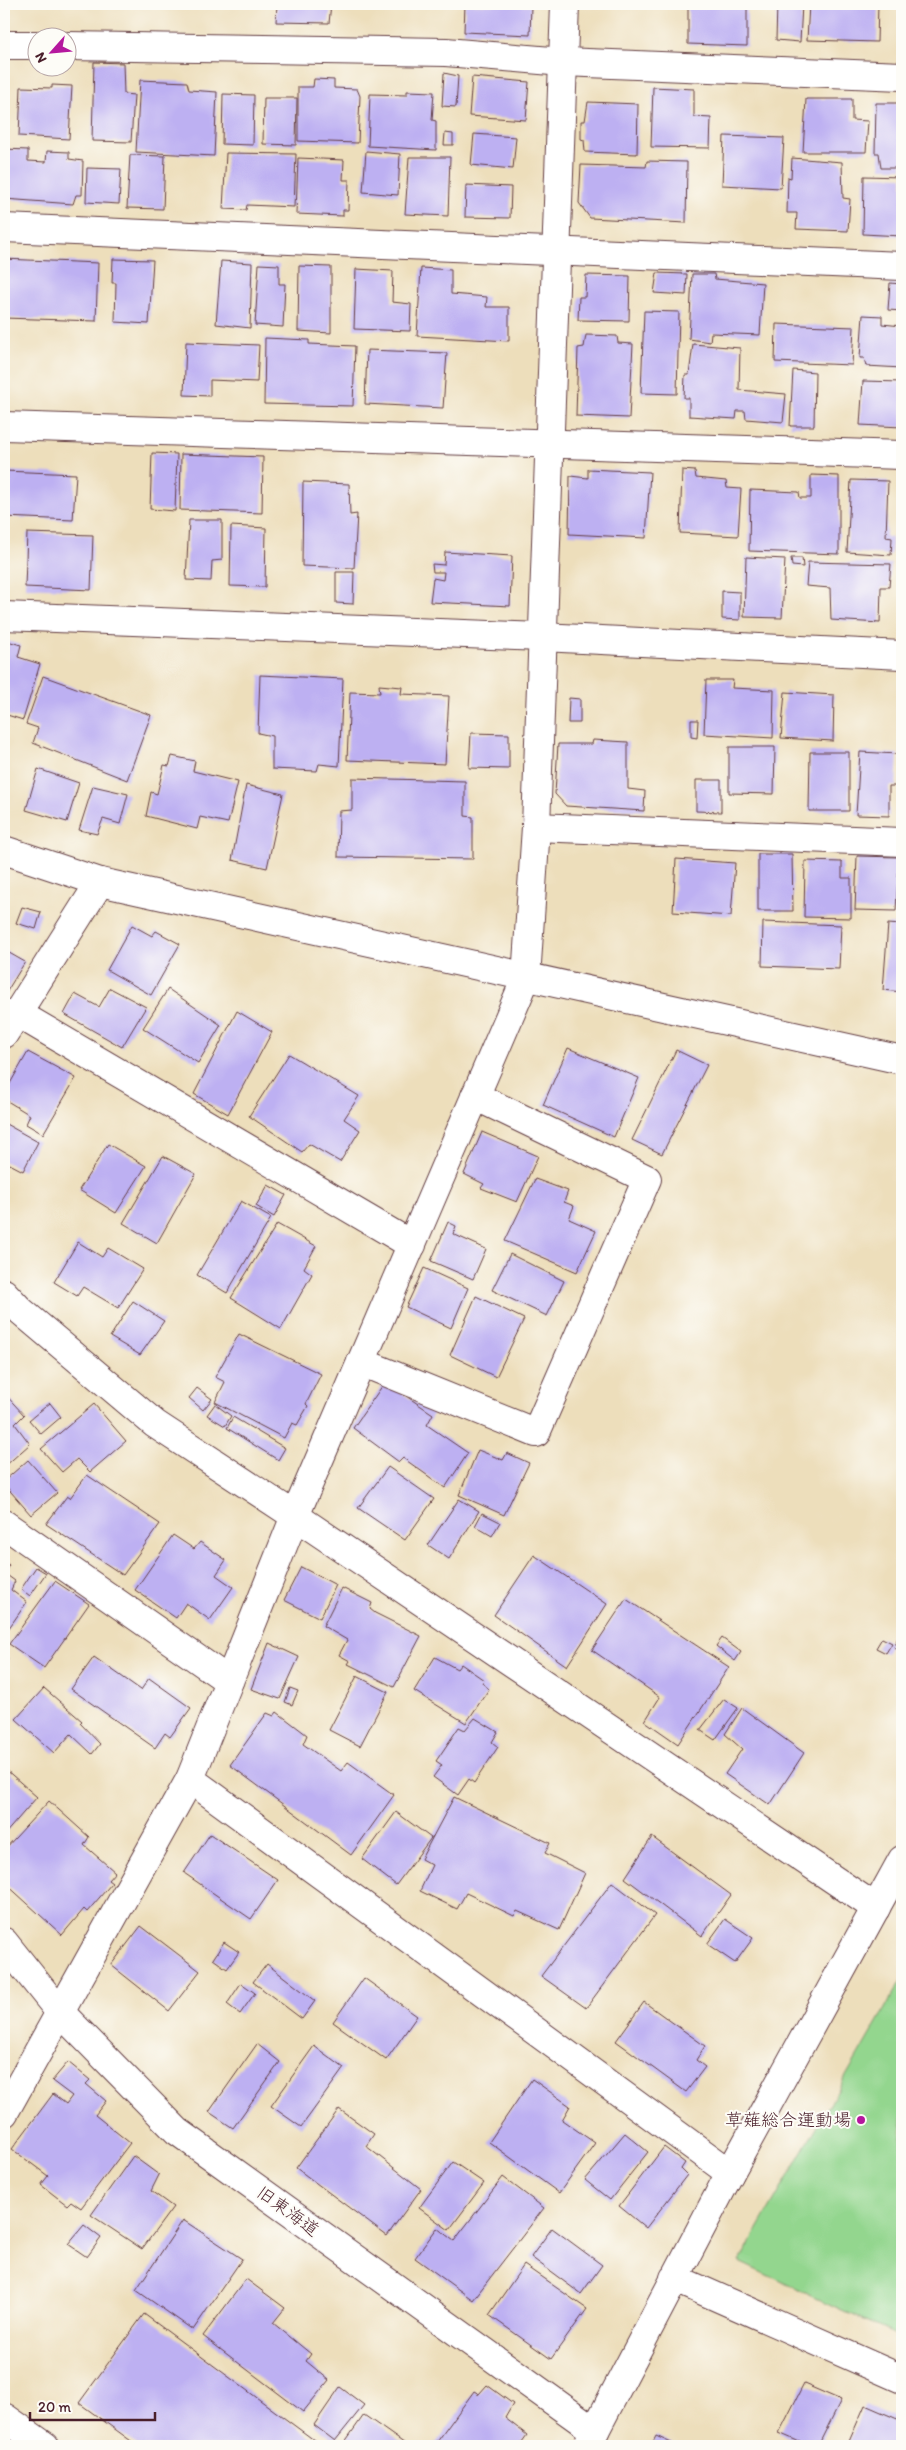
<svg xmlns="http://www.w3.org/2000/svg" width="906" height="2450" font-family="Itim,'Klee One',sans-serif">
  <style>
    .green { fill: #93d68e; stroke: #6e7a5c }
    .building { fill: #bdb0f2 }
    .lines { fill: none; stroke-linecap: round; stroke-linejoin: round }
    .street-casing { stroke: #623c41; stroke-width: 30 }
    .secondary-casing { stroke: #623c41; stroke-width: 30 }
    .street { stroke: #fff; stroke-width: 28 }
    .secondary { stroke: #fff; stroke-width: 28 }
    .poi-dot { fill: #b5179e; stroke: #fdfcf7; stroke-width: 2 }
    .labels { text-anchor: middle; stroke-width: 4; stroke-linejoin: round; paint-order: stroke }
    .poi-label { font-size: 18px; fill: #4a1f2b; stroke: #fdfcf7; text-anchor: end }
    .street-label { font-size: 18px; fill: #4a1f2b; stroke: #fdfcf7 }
  </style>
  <rect width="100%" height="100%" fill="#fdfcf7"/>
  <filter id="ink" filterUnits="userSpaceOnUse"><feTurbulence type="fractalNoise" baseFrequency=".02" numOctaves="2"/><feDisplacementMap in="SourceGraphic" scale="10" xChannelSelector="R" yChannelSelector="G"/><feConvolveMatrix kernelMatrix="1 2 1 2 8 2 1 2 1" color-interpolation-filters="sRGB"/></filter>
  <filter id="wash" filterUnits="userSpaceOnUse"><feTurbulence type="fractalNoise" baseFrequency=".0096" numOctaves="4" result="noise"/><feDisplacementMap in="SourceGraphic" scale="20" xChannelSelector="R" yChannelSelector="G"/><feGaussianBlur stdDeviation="1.12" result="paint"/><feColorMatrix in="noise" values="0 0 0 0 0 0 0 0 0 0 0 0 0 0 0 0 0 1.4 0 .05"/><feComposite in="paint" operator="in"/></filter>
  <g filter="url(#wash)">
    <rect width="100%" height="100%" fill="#eddebb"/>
    <path class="green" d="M902,1979V2338L739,2262Z"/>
    <g id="blocks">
      <g class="building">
        <path d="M277,4H331L329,23L276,22Z"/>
        <path d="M376,4H393V6Z"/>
        <path d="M465,4L531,6L530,35L464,32Z"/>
        <path d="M688,4H747V46L688,44Z"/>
        <path d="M777,4H802L800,42L776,40Z"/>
        <path d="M809,4H878L877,42L807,40Z"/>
        <path d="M94,62L123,63L124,94L134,95L131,142L92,141Z"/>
        <path d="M4,71H6L5,144H4Z"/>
        <path d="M444,73L458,76L456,107L442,106Z"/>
        <path d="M472,77L529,82L526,120L469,116Z"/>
        <path d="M314,79L334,80V88L357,89L360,96L358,143L298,141V87H313Z"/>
        <path d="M140,80L187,82L189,90L217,92L214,156L136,152Z"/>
        <path d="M52,85L72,86L69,139L19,136L21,87L52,88Z"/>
        <path d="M653,87L694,89V117L711,118L710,148L651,147Z"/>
        <path d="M407,91L434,92L432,120L436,121V150L368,146L370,94L407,95Z"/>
        <path d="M223,94L254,95L253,145L222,144Z"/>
        <path d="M264,98H297L296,145L263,144Z"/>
        <path d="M806,99H852V120L868,121L866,152H803Z"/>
        <path d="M588,102L638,104L637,154L585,152L584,140L581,139V121H585Z"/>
        <path d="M876,103H902V168H881L879,153H875Z"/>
        <path d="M445,133L453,134V145H444Z"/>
        <path d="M474,134L516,137L513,169L471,165Z"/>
        <path d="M724,136L784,138L781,188L722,185Z"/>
        <path d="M4,149L28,150V161L46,162L47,151L69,152V159L83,161L82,195H76L73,204L4,199Z"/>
        <path d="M366,151L400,154L398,195L363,192Z"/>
        <path d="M226,153L296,154L294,207L247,205L246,210L223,209Z"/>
        <path d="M130,155L165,156L163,209L127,208Z"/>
        <path d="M409,157H450L448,216L405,214Z"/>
        <path d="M298,158L344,160L343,180H349L348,210H343V216L296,214Z"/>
        <path d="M792,158L842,162L843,198L850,199L848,231L796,229L797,213H787L788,177L791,178Z"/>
        <path d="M647,161L687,162L686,223L590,218L579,203L581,165L646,167Z"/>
        <path d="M87,168L121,169L119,204L86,202Z"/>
        <path d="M864,176L902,177V236L863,234Z"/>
        <path d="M466,185L511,187L510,218L465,217Z"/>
        <path d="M4,259L98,263L96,321L4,318Z"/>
        <path d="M113,259L153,260L149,324L115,322L116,283H112Z"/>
        <path d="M221,261L252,263L250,328L216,324Z"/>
        <path d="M259,264L279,265V284H285L283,327L255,325Z"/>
        <path d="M299,266L331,267V333L298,331Z"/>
        <path d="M421,268L451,270V294L487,297L486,307H509V341L417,336Z"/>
        <path d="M356,269L393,271L392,302L411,304L410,331L354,329Z"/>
        <path d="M657,273L687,274L686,295L654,293Z"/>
        <path d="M692,274H714L715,279L763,283L760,335L711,333L710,342L689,339Z"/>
        <path d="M586,275L630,276L629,321L578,320L579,297H585Z"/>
        <path d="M890,283L902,284V311L888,310Z"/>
        <path d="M644,311L679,312L677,394L641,393Z"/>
        <path d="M863,315L882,316V324L902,326V368L866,366L864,358H860Z"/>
        <path d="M776,324L854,327L852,365L775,362Z"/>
        <path d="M586,335L617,336L618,343L633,344L629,418L576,416L578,348L584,347Z"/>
        <path d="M265,338L309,340V344L355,346L353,406L264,404Z"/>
        <path d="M186,342L259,345L257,382L210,380V396L184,395Z"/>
        <path d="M693,344L740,348L739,390L786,394L783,422L746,419L745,411H737L736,419L689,416V398H684L685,375H689Z"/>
        <path d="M367,350L447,353L443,408L365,404Z"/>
        <path d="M793,370L815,372L814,426H790Z"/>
        <path d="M863,381L902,382V427L860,425Z"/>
        <path d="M152,453L177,454L175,511L150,509Z"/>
        <path d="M181,454L263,457L262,513L180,510Z"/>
        <path d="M588,469L650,472L646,538L569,534L570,476L588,478Z"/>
        <path d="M682,470L695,471L696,478L726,481L727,488L741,489L738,536L680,533Z"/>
        <path d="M4,471L76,474L73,520L4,517Z"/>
        <path d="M811,475L839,476V554L749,551L750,490L799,492L800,498H811Z"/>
        <path d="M851,480L888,481L886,537L892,538L891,555L847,552Z"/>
        <path d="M303,482L349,484L350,515L357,514L354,568L302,566Z"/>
        <path d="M189,520H222V560L212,561L211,581L186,580Z"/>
        <path d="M231,526L266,528L265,587L230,586Z"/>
        <path d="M27,533L93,535L91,590L25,587Z"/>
        <path d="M445,552L512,556L510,606L430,602L433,578L443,580L444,572H433L432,564L444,565Z"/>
        <path d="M746,557L785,559L782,618L744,617Z"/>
        <path d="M791,558H802L803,567L792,566Z"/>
        <path d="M808,562L891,564L889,587H881L880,623L831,620L830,588L806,586Z"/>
        <path d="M336,572H354L353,604L336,603Z"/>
        <path d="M722,591L740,592V620L722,619Z"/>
        <path d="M4,640L21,645L18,657L40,664L23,720L4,714Z"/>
        <path d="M260,675L343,679L339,766L319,764L317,771L272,769V736L258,733Z"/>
        <path d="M43,676L151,715L127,780L33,743L38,728L26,724Z"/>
        <path d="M706,680H733L732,688L774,690L773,738L704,734Z"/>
        <path d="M379,685L402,687L401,694L449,696L445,764L347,760L350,692L380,693Z"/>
        <path d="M785,692L834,695L833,741L781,738Z"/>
        <path d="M569,698L580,699V723H568Z"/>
        <path d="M691,720H698L697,738L691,737Z"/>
        <path d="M471,733L509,734V769L469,768Z"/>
        <path d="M593,740L628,742V789L645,791L644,811L566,806L555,794L558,744H592Z"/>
        <path d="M729,747H775L774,794L729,793Z"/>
        <path d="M810,752H849V811H809Z"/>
        <path d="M860,752L898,754L896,786H889V816L856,815Z"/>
        <path d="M172,756L195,761L193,771L238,782L228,823L200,817L197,829L146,816L151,792L157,794L164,765L169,766Z"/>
        <path d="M38,769L79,783L67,822L26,810Z"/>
        <path d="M352,778L465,781V816L473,817V859L338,857L339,811L352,810Z"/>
        <path d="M696,780H721V812L696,811Z"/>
        <path d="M246,785L283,794L267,868L232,860Z"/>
        <path d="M93,786L128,794L120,824L103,819L97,834L79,830Z"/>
        <path d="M758,854H792L793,911H758Z"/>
        <path d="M857,856L899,857L896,911L855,910Z"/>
        <path d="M676,859L735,863L731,916L673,912Z"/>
        <path d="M805,861L842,862V878H851V918L804,917Z"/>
        <path d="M22,907L41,912L36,929L16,923Z"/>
        <path d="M763,922L841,925L839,969L762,966Z"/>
        <path d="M888,924L902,925V992L883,990Z"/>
        <path d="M132,925L152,936L156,931L180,944L151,995L107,970Z"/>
        <path d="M4,950L25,962L4,996Z"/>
        <path d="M110,988L146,1007L122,1047L64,1014L75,994L99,1007Z"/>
        <path d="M168,989L221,1025L198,1063L143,1028Z"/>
        <path d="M237,1011L272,1032L228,1114L194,1094Z"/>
        <path d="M568,1048L639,1078L614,1137L543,1105Z"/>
        <path d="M676,1050L707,1065L662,1154L632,1140Z"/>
        <path d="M28,1052L76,1078L43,1134L26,1124L30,1115L4,1099V1094Z"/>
        <path d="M289,1054L359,1096L344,1119L360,1130L340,1162L309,1144L302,1152L249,1116Z"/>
        <path d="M4,1123L38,1142L23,1171L4,1161Z"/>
        <path d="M482,1132L538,1156L517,1202L481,1188L484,1184L464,1174Z"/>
        <path d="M108,1144L146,1166L116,1213L79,1190Z"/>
        <path d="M163,1156L196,1174L157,1243L123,1223Z"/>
        <path d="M535,1179L568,1191L564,1202L574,1206L569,1219L596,1231L577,1272L505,1241Z"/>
        <path d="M268,1185L286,1195L274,1217L256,1206Z"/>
        <path d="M241,1201L271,1218L227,1293L197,1275Z"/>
        <path d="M448,1222L456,1226L453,1234L486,1249L473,1279L431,1261Z"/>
        <path d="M277,1224L316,1246L304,1268L312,1274L281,1329L231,1298Z"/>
        <path d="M78,1242L102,1257L108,1248L143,1269L118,1308L83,1287L77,1296L54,1282Z"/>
        <path d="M510,1254L564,1281L547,1316L492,1290Z"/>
        <path d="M424,1268L468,1288L451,1328L406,1307Z"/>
        <path d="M476,1296L524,1319L496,1377L450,1355Z"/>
        <path d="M133,1301L164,1321L140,1355L110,1337Z"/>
        <path d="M239,1334L321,1374L306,1404L308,1406L297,1425L292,1423L284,1438L215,1402L225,1382L215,1377Z"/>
        <path d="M385,1382L433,1414L427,1425L468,1453L445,1488L403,1458L399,1462L353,1428Z"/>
        <path d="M197,1388L212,1399L203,1410L189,1398Z"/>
        <path d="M4,1393L24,1415L15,1424L30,1444L4,1467Z"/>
        <path d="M50,1403L61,1417L41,1434L29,1420Z"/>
        <path d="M94,1404L126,1441L90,1472L77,1459L62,1472L41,1449Z"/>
        <path d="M215,1404L231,1416L225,1426L207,1415Z"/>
        <path d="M233,1417L285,1448L278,1460L227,1428Z"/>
        <path d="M478,1450L503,1460L507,1453L529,1463L504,1515L459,1495Z"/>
        <path d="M28,1460L57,1493L31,1515L4,1484V1481Z"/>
        <path d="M388,1467L434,1499L405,1540L358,1508Z"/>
        <path d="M87,1475L160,1524L123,1575L46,1524L67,1496L70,1498Z"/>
        <path d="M459,1499L479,1511L449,1559L428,1545Z"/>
        <path d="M482,1513L500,1522L492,1536L475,1526Z"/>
        <path d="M173,1535L194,1549L200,1542L226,1560L216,1575L233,1587L210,1620L186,1603L176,1618L135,1590Z"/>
        <path d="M534,1555L607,1604L567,1666L494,1615Z"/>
        <path d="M4,1561L9,1565L4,1573L15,1581L11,1590L27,1602L4,1635Z"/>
        <path d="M36,1567L46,1573L30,1596L21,1589Z"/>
        <path d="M301,1567L336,1585L320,1618L284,1600Z"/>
        <path d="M55,1581L89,1604L44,1668L9,1644Z"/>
        <path d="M342,1588L372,1603L370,1609L375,1613L421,1636L394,1687L348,1664L350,1661L339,1655L347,1640L323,1626Z"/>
        <path d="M626,1599L729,1667L678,1744L645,1721L660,1697L592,1650Z"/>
        <path d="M898,1637L902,1639V1651L894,1647Z"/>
        <path d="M722,1638L741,1652L735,1661L716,1646Z"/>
        <path d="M882,1638L892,1643L886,1653L876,1648Z"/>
        <path d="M269,1643L299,1657L280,1699L251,1689Z"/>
        <path d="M4,1656L8,1659L4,1666Z"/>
        <path d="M94,1657L141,1690L149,1678L191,1708L170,1737L165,1733L155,1748L71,1689Z"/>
        <path d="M435,1657L457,1669L461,1664L484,1680L482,1683L489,1689L466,1723L414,1691Z"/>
        <path d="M357,1676L388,1692L360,1746L329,1730Z"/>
        <path d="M44,1688L82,1721L80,1723L100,1744L92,1754L71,1734L54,1753L16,1719Z"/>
        <path d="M290,1688L298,1691L292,1705L285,1702Z"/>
        <path d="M724,1699L738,1708L715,1740L700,1730Z"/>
        <path d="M742,1708L804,1753L770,1805L725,1774L742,1749L725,1734Z"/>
        <path d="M277,1712L307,1735L303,1744L341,1771L348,1762L394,1795L351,1855L230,1765L267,1713L274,1716Z"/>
        <path d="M475,1718L498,1732L492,1742L498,1747L474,1783L469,1779L458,1795L433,1777L442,1765L436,1761L459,1727L465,1730Z"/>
        <path d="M4,1768L37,1797L4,1835Z"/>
        <path d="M454,1797L550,1843L545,1853L585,1873L559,1930L517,1911L514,1916L466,1893L457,1909L420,1891L432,1865L421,1859Z"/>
        <path d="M49,1801L89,1837L84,1845L115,1872L108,1880L112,1883L87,1912L84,1909L62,1935L4,1882V1850Z"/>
        <path d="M396,1812L431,1838L396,1885L362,1859Z"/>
        <path d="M210,1834L278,1880L251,1919L184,1873Z"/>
        <path d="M652,1837L731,1895L702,1936L625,1878Z"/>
        <path d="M612,1882L655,1915L586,2008L541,1976Z"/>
        <path d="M725,1919L753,1938L735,1963L707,1944Z"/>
        <path d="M141,1926L200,1971L169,2011L111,1965Z"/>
        <path d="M224,1942L239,1952L227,1969L213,1959Z"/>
        <path d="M267,1964L315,2001L302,2019L253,1982Z"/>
        <path d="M364,1978L417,2016L386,2060L333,2022Z"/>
        <path d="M241,1983L255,1993L240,2014L227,2004Z"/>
        <path d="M644,2002L705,2046L696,2060L705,2067L686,2092L616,2041Z"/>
        <path d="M257,2044L280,2062L233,2128L209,2112Z"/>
        <path d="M314,2046L344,2068L301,2127L271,2106Z"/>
        <path d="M68,2062L90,2080L86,2084L106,2101L95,2115L130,2143L81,2208L71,2201L67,2205L41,2185L48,2176L12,2149L53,2094L66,2104L72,2096L52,2081Z"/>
        <path d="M532,2079L570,2106L562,2120L595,2143L559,2193L489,2142Z"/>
        <path d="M339,2109L374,2134L366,2146L421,2189L387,2236L296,2168Z"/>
        <path d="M625,2133L648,2152L610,2200L585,2180Z"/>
        <path d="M664,2147L685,2163L681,2169L687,2175L646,2228L619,2206Z"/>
        <path d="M133,2156L159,2175L151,2191L173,2207L142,2249L91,2215Z"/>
        <path d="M453,2162L484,2183L449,2230L419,2208Z"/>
        <path d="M503,2177L544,2208L473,2300L415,2258L437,2228L454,2241Z"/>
        <path d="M183,2220L242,2259L193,2330L136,2290Z"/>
        <path d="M84,2225L101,2238L87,2257L68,2244Z"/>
        <path d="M552,2228L602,2265L581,2294L531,2257Z"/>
        <path d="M524,2265L587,2309L551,2359L489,2315Z"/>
        <path d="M246,2279L285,2308L273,2323L311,2354L306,2361L329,2380L303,2412L203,2336Z"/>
        <path d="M144,2314L322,2446H138L79,2403Z"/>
        <path d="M804,2384L841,2400L818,2446H809L779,2433Z"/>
        <path d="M487,2385L513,2404L505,2418L527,2435L519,2446H434L474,2391L479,2394Z"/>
        <path d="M340,2387L364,2405L335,2441L314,2425Z"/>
        <path d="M865,2405L902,2421V2446H847Z"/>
        <path d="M364,2415L408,2446H342Z"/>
        <path d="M656,2436L678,2446H651Z"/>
      </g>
    </g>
  </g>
  <g filter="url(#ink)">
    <use href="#blocks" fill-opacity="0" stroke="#623c41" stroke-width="1"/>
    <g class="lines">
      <defs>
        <g id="street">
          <path d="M4,45H38"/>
          <path d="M68,46L446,52L563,62L902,76"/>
          <path d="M4,228L902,266"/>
          <path d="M4,426L902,455"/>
          <path d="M4,616L542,637L902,655"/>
          <path d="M536,827L902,842"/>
          <path d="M17,1013L412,1245"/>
          <path d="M4,1034L100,882"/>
          <path d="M4,1293L21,1311L155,1424L295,1516L876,1908"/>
          <path d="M361,1362L536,1433L647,1179L475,1096"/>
          <path d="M4,1524L229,1681"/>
          <path d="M190,1779L730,2173"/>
          <path d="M4,1942L59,2011L177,2131L595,2431"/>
          <path d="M4,2113L190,1779L295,1516L526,978L536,827L565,4"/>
          <path d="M674,2278L902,2379"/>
        </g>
        <g id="secondary">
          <path d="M4,850L100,882L902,1060"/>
          <path d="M4,2417L45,2446"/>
          <path d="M587,2446L730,2173L902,1860"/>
        </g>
      </defs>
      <use href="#street" class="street-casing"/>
      <use href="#secondary" class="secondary-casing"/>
      <use href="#street" class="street"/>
      <use href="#secondary" class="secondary"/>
    </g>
  </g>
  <circle class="poi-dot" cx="861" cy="2120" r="5"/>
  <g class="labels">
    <g class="poi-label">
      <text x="851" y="2126">草薙総合運動場</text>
    </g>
    <g class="street-label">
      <text transform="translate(288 2211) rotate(36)" y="6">旧東海道</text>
    </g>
  </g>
  <rect width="906" height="2450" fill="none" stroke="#fdfcf7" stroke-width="20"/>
  <g transform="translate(52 52) rotate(243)"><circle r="24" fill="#fdfcf7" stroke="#b5a4a5"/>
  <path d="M0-4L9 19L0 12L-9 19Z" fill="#b5179e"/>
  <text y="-8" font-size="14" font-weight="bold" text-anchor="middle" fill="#4a1f2b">N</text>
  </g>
  <path d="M30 2412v8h125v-8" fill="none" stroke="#4a1f2b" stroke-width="2.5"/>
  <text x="38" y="2412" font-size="15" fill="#4a1f2b" stroke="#fdfcf7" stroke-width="4" paint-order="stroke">20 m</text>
</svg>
